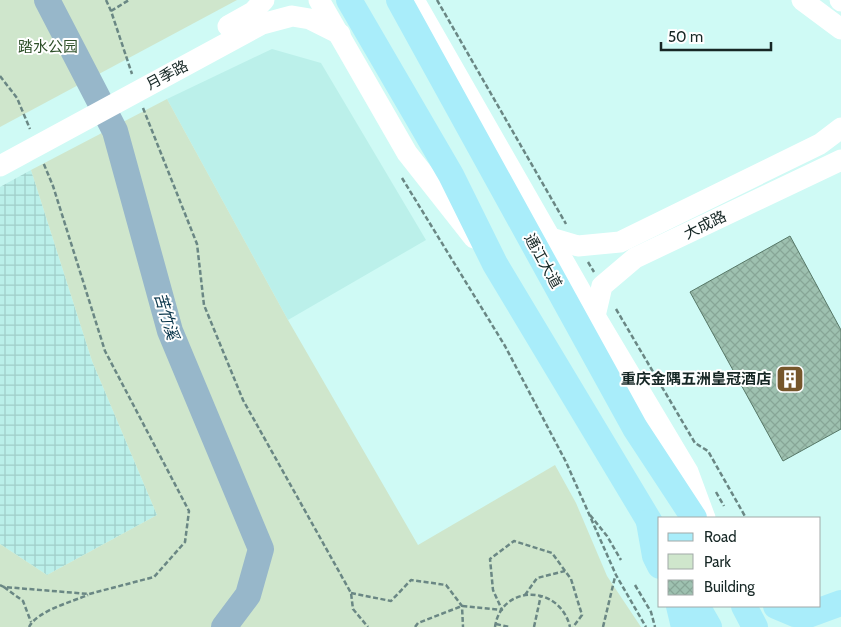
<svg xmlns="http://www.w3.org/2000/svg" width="841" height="627" font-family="Cabin,'Noto Sans SC',sans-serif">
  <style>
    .built { fill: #bbf0ea }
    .industrial { fill: url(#industrial-grid) }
    .green { fill: #cfe6cc }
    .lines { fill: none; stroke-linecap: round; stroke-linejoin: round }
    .river { stroke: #97b7ca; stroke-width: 26 }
    .building { fill: url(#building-cross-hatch); stroke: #567767 }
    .path { stroke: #6a8784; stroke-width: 2.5; stroke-dasharray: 5 2.5; stroke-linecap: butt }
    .tertiary { stroke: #fff; stroke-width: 21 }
    .primary { stroke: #a9edfa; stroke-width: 26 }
    .labels { text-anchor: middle; stroke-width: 4; stroke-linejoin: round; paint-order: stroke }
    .park-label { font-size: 15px; fill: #2e5029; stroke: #fff }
    .street-label { font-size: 15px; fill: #162725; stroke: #fff }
    .poi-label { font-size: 15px; font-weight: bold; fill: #162725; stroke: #fff; text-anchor: end }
    .water-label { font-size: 16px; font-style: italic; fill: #09354a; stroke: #fff }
  </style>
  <defs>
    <pattern id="industrial-grid" width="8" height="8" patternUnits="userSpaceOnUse" patternTransform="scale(1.25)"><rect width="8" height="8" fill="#bbf0ea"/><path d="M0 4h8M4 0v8" fill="none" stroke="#a0cec9"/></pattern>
    <pattern id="building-cross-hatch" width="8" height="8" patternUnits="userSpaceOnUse" patternTransform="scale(1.25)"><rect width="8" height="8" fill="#9ec1b0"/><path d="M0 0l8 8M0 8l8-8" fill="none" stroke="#87a697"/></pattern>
  </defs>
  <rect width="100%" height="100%" fill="#cffaf5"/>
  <path class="built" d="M272,49L321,63L426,240L288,320L167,99Z"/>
  <path class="industrial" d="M31,170L92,361L157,515L47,575L0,544V187Z"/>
  <g class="green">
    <path d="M0,0H237L0,127Z"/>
    <path d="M167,99L288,320L418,545L555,465L576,503L607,576L641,627H0V544L47,575L157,515L92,361L31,170Z"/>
  </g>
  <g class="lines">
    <path class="river" d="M47,0L115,131L170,331L261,549L248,595L224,627"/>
  </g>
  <path class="building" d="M790,236L841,330V429L783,461L690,292Z"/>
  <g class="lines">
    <g class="path">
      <path d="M106,0L111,11L132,74"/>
      <path d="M437,0L566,224"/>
      <path d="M111,11L129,0"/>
      <path d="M0,76L17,98L30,129"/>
      <path d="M143,108L197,244L204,305L243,400L351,593L353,609L368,627"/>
      <path d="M402,178L505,346L566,462L616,575L646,627"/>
      <path d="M588,262L594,272"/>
      <path d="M616,309L695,443L708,451L746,518"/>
      <path d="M716,492L724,506"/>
      <path d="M590,515L607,536L621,560"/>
      <path d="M0,585L4,587L89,594L154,577L185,542L189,511L105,351L53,186L43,162"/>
      <path d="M635,585L651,612L655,627"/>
      <path d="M4,587L23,601L31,622"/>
      <path d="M351,593L391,601L411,580L446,585L462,606L463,627"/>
      <path d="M525,595L537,578L565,571"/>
      <path d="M496,624L509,627"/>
      <path d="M29,627C37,611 71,602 88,595"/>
      <path d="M415,627L418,623L462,606L502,610L493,590L490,559L514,541L552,553L571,579L582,615L573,627"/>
      <path d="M495,627C501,584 560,584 570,627"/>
      <path d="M534,627L541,595"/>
      <path d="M603,627L615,577"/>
    </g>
    <g class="tertiary">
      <path d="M319,0L407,153L474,238"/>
      <path d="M414,0L595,316L688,472L705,518"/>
      <path d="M802,0L841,29"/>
      <path d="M840,0L841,1"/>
      <path d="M228,26L253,12L264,0"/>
      <path d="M0,166L262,24L292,16L310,19L340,34"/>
      <path d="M551,238L578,246L620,242L820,144L841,128"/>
      <path d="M595,316L602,286L635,258L841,160"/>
    </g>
    <g class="primary">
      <path d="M349,0L451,175L495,264L660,539"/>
      <path d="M399,0L635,428L694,518"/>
      <path d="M649,522L655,556L660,566"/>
      <path d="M679,606L684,627"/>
      <path d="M697,606L709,627"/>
      <path d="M744,606L755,627"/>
      <path d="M776,606L795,614L808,615L841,603"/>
    </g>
  </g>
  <defs>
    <symbol id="building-square" viewBox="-11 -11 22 22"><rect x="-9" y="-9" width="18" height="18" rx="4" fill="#76562b" stroke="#fff"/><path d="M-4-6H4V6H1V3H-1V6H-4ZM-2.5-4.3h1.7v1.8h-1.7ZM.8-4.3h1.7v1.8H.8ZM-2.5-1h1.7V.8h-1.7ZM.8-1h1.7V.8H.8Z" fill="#fff"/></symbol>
  </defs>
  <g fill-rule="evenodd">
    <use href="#building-square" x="774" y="363" width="32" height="32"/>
  </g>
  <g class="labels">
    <g class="park-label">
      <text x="48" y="52">踏水公园</text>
    </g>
    <g class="street-label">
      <text transform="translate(167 75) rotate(-28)" y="5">月季路</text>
      <text transform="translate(705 225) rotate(-26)" y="5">大成路</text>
      <text transform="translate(543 261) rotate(61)" y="5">通江大道</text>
    </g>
    <g class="poi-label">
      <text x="771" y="384">重庆金隅五洲皇冠酒店</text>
    </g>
    <g class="water-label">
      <text transform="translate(167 316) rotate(73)" y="6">苦竹溪</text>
    </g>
  </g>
  <rect x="658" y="517" width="162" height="90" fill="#ffffff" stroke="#a2a9a8"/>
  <rect x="668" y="533" width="25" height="8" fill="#a9edfa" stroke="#a2a9a8"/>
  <text x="704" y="542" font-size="15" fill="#162725">Road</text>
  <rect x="668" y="554" width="25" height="15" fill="#cfe6cc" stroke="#a2a9a8"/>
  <text x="704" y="567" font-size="15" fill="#162725">Park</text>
  <rect x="668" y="580" width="25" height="15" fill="url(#building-cross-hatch)" stroke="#a2a9a8"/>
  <text x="704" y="592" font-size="15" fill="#162725">Building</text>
  <path d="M661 42v8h110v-8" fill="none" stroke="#162725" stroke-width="2.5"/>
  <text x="668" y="42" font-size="15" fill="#162725" stroke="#ffffff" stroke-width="4" paint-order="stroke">50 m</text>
</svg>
